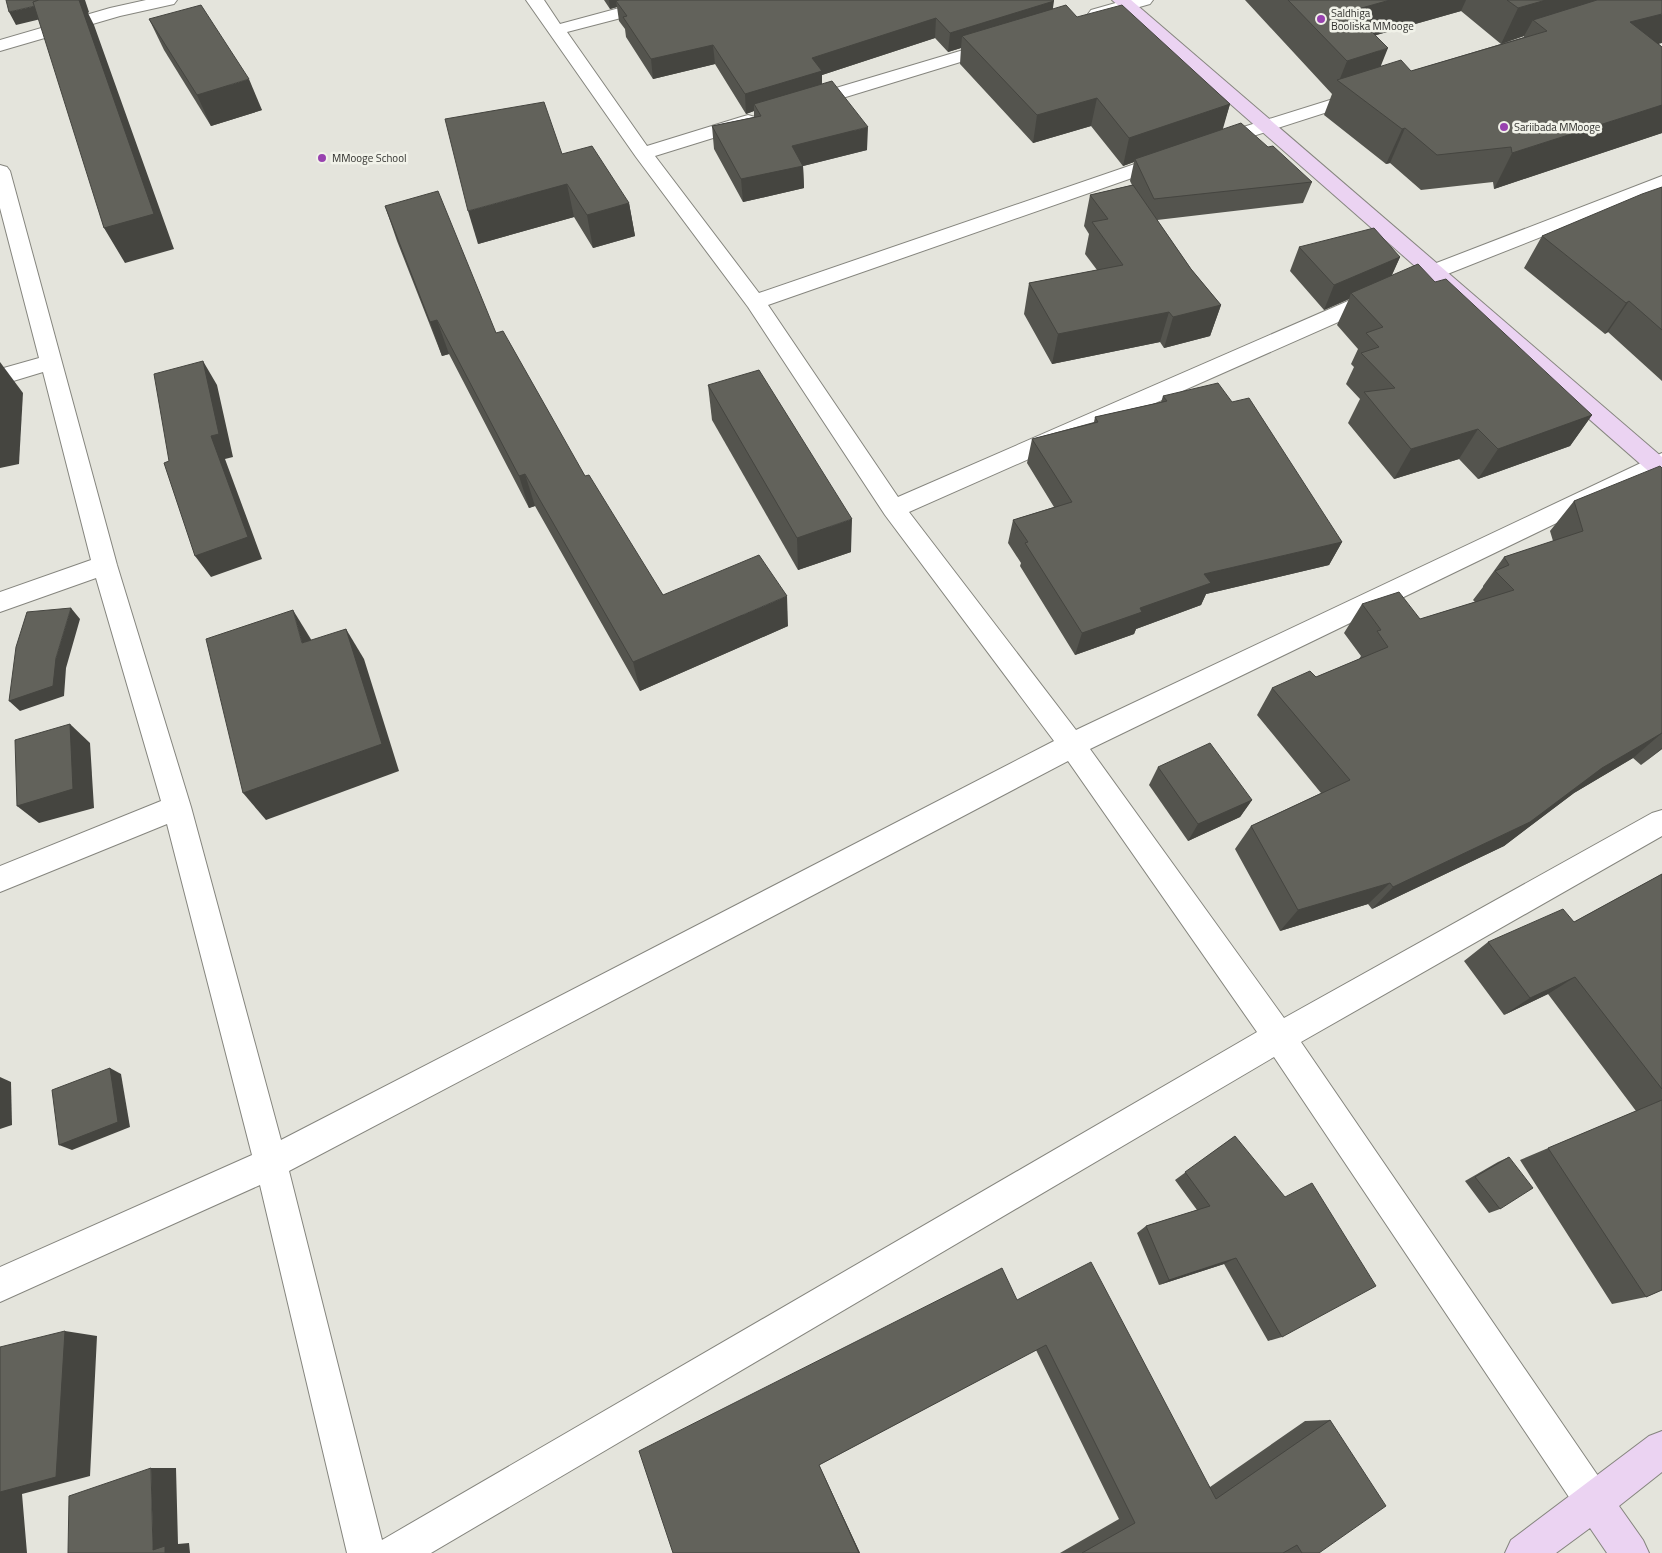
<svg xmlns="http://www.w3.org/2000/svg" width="1662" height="1553" font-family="'Titillium Web',sans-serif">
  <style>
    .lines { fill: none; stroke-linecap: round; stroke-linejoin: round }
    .street-casing { stroke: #85857e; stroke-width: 2 }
    .secondary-casing { stroke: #85857e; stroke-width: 2 }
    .street { fill: #fff; fill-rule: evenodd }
    .secondary { fill: #ebd3f2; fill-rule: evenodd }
    .wall { fill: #54544e; fill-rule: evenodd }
    .shaded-wall { fill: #454540 }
    .building { fill: #62625b; stroke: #454540 }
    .poi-dot { fill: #9842af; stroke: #f1f2e9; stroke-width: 2 }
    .labels { text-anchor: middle; stroke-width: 5; stroke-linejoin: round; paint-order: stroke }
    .far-poi-label { font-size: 11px; fill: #31312e; stroke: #f1f2e9; text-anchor: start }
  </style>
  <rect width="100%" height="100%" fill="#e4e4dc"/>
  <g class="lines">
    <defs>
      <g id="street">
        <path d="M146,0H177L174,4L120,16L0,51V40L110,8Z"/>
        <path d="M526,0H544L560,24L649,0H678L675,4L567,32L647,146L741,117L748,115L755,117L757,121L755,125L655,156L759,293L1161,155L1168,153L1175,155L1178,159L1175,163L768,305L898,497L1426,267L1662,176V189L1440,277L909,512L1076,730L1662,453V472L1090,749L1284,1018L1652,813L1662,810V836L1301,1042L1607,1489L1613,1502L1607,1515L1594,1521L1581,1515L1274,1057L431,1553H347L260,1185L0,1302V1267L252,1155L167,824L0,892V866L161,801L96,578L0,612V592L91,560L43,372L0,385V369L39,358L0,208V165L7,167L10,171L117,565L191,807L281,1140L1054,741L885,515L748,307L636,157ZM1068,761L1257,1032L382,1540L289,1171Z"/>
        <path d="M1126,0H1153L1150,4L1097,19L1091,18L1088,14L1091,10Z"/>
        <path d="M997,40L1003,41L1006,45L1003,49L813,107L806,109L799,107L797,103L799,99Z"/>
        <path d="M1362,90L1368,91L1371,95L1368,99L1222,146L1215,148L1208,146L1206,142L1208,138Z"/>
      </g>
      <g id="secondary">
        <path d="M1112,0H1131L1662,457V479L1654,476Z"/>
        <path d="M1662,1431V1472L1619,1506L1643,1540L1649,1553H1607L1590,1528L1556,1553H1505L1511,1540L1649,1436Z"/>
      </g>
    </defs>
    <use href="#street" class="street-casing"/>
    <use href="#secondary" class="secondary-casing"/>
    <use href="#street" class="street"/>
    <use href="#secondary" class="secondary"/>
  </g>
  <g class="wall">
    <path d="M604,0H1053V9L1077,17L1230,104L1222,129L1268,147L1312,182L1303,203L1157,220L1191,269L1221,305L1210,336L1164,348L1160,342L1052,364L1024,314L1029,283L1097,270L1085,254L1089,234L1084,226L1090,195L1132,185L1130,181L1134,162L1123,166L1091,126L1033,143L960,64L961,48L948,52L935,38L822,75V84L867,150L803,166L804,188L743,202L714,149L712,126L754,117V111L746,114L715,64L653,79L626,37L625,29L619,21L617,7L610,9Z"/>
    <path d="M1245,0H1662L1659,44L1662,47V133L1494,189L1493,182L1421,190L1390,163L1386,164L1324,115L1332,94ZM1461,11L1501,44L1524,36V37L1411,71L1381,66L1376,35Z"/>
    <path d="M149,19L262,110L211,126L164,50Z"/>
    <path d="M562,154L629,203L635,236L593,248L574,217L478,244Z"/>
    <path d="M1662,187V381L1608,332L1605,334L1524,268L1542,236Z"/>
    <path d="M385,206L496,333L585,476L663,595L788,626L640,691L535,506L529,508L449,354L442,356L397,241Z"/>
    <path d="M1299,247L1400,257L1392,275L1435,282L1592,415L1570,446L1478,479L1459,459L1394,479L1348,423L1360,399L1346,384L1354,367L1351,364L1358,349L1337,325L1349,299L1324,310L1290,271Z"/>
    <path d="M708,385L851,552L798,570L712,420Z"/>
    <path d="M1163,396L1232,402L1342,542L1329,565L1206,594L1201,605L1136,629L1134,634L1075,655L1020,566L1021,563L1008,543L1013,520L1054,507L1027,463L1032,439L1094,422L1095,417L1161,402Z"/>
    <path d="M1662,468V749L1641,765L1633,758L1574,793L1504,846L1372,909L1368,904L1280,931L1235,849L1251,826L1321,793L1257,715L1272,688L1316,677L1359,659L1361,656L1344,633L1362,604L1420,619L1475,602L1473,600L1483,587V586L1504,557L1553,541L1550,531L1574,501Z"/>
    <path d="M1158,767L1252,800L1240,817L1188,841L1149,785Z"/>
    <path d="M1662,874V1290L1646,1297L1612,1304L1520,1160L1636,1111L1548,994L1504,1015L1464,961L1488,942L1574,922Z"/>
    <path d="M1235,1136L1282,1337L1268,1341L1224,1264L1159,1285L1137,1233L1146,1226L1197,1210L1175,1180Z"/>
    <path d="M1509,1157L1500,1209L1489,1213L1465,1181L1498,1162Z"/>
    <path d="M1017,1300L1210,1487L1305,1421L1330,1420L1319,1553H1060L1119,1519L1036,1350L819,1465L860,1553H673Z"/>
  </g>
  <g class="shaded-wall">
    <path d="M79,0H85L89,12L88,13L94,25L174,249L125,263L104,228L45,18L16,25L9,12L40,5Z"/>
    <path d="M609,0H642L616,1L617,7L610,9Z"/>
    <path d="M1390,0H1466L1461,11L1338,46L1351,11Z"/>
    <path d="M1546,0H1642L1533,20L1524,36L1501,44L1518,8Z"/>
    <path d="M1054,1L1051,21L962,36L961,48L948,52L950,33Z"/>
    <path d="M1662,14V43L1611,57L1630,22Z"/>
    <path d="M936,18L935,38L822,75V91L754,104V111L746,114L745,94L812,58Z"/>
    <path d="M713,45L715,64L653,79L651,59Z"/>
    <path d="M1388,48L1374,83L1339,81L1347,61Z"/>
    <path d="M249,79L262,110L211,126L197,95Z"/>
    <path d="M1097,98L1091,126L1033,143L1037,115Z"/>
    <path d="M1230,104L1222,132L1135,159L1134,162L1123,166L1129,138Z"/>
    <path d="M1662,105V133L1494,189L1512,153Z"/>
    <path d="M868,127L867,150L803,166L804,188L743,202L741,179L792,146Z"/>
    <path d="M1405,128L1390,163L1386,164L1402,129Z"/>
    <path d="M567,184L574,217L478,244L468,211Z"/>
    <path d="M629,203L635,236L593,248L587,215Z"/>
    <path d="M1400,257L1389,281L1351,293L1349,299L1324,310L1334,285Z"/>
    <path d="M1629,301L1608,332L1605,334L1626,303Z"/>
    <path d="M1221,305L1210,336L1164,348L1173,317Z"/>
    <path d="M1169,312L1160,342L1052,364L1058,334Z"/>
    <path d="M437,320L449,354L442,356L430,322Z"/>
    <path d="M203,361L217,385L233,457L225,459L262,559L211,577L195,556L211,436Z"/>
    <path d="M0,362L23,393L19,464L0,468Z"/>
    <path d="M1592,415L1570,446L1478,479L1498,449Z"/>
    <path d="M1478,429L1459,459L1394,479L1411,449Z"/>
    <path d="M525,474L535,506L529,508L519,476Z"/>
    <path d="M852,519L851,552L798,570L797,538Z"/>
    <path d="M1342,542L1329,565L1206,594L1201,605L1136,629L1134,634L1075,655L1082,633L1140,608L1204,574Z"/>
    <path d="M787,596L788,626L640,691L633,662Z"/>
    <path d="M71,608L80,619L66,668L64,696L20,711L9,701L56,658Z"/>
    <path d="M293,610L312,641L302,643Z"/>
    <path d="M346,629L364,659L399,771L266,820L243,793Z"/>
    <path d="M70,724L90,743L94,808L39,823L17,806Z"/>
    <path d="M1662,733L1633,758L1574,793L1504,846L1372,909L1393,887Z"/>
    <path d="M1662,748V749L1641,765Z"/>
    <path d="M1252,800L1240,817L1188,841L1198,824Z"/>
    <path d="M1390,883L1368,904L1280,931L1298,910Z"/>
    <path d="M1575,977L1548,994L1504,1015L1530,998Z"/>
    <path d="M110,1068L121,1074L130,1127L72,1150L59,1145Z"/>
    <path d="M0,1077L11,1082L12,1125L0,1129Z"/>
    <path d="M1236,1258L1224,1264L1159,1285L1169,1280Z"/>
    <path d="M65,1331L97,1336L90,1476L22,1494L27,1553H0V1492Z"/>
    <path d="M819,1465L860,1553H859Z"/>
    <path d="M151,1468H176L178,1544L189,1543L190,1553H165L153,1550Z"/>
  </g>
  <g class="building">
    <path d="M6,0H39L33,2L35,6L9,12Z"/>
    <path d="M39,0H79L154,214L104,228L33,2Z"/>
    <path d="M619,0H1053L1054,1L950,33L936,18L812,58L822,71L745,94L713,45L651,59L623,17L627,16L616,1Z"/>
    <path d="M1288,0H1390L1351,11L1388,48L1347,61Z"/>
    <path d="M1507,0H1546L1518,8Z"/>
    <path d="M1597,0H1662V14L1630,22L1662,47V105L1512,153L1511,147L1437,155L1405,128L1402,129L1337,80L1401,60L1411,71L1547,31L1533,20Z"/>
    <path d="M201,5L249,79L197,95L149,19Z"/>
    <path d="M1066,5L1077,17L1122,5L1230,104L1129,138L1097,98L1037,115L962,36Z"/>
    <path d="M832,81L868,127L792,146L803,166L741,179L712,126L761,116L754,104Z"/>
    <path d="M544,102L562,154L592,146L629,203L587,215L567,184L468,211L445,119Z"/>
    <path d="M1241,123L1268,147L1273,146L1312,182L1154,199L1135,159Z"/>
    <path d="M1133,185L1191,269L1221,305L1173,317L1169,312L1058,334L1029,283L1123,265L1092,222L1108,219L1090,195Z"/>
    <path d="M1662,187V330L1629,301L1626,303L1542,236L1642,194Z"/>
    <path d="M438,191L496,333L503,331L585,476L589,475L663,595L759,555L787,596L633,662L525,474L519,476L437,320L430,322L385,206Z"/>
    <path d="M1374,228L1400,257L1334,285L1299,247Z"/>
    <path d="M1418,264L1435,282L1446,279L1592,415L1498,449L1478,429L1411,449L1364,392L1395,388L1361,353L1379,347L1366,333L1383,327L1351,293Z"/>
    <path d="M203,361L219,434L211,436L248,537L195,556L164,463L169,461L154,374Z"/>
    <path d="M759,370L852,519L797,538L708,385Z"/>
    <path d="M1218,383L1232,402L1249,398L1342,542L1204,574L1211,583L1140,608L1142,612L1082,633L1025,543L1028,542L1013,520L1072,502L1032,439L1098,422L1095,417L1167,401L1163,396Z"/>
    <path d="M1660,466L1662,468V733L1602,768L1530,822L1393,887L1390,883L1298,910L1251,826L1350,780L1272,688L1310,671L1316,677L1388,647L1377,631L1381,630L1362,604L1399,592L1420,619L1514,590L1495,571L1509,565L1504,557L1583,531L1574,501Z"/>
    <path d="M71,608L56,658L53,686L9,701L16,647L27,612Z"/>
    <path d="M293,610L302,643L346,629L382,744L243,793L206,639Z"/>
    <path d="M70,724L73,789L17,806L15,740Z"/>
    <path d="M1210,743L1252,800L1198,824L1158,767Z"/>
    <path d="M1662,874V1089L1575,977L1530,998L1488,942L1563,909L1574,922Z"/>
    <path d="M110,1068L118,1122L59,1145L52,1090Z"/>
    <path d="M1662,1100V1290L1646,1297L1548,1148Z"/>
    <path d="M1235,1136L1285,1197L1312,1183L1376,1286L1282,1337L1236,1258L1169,1280L1146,1226L1210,1206L1185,1172Z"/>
    <path d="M1509,1157L1533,1188L1500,1209L1475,1177Z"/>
    <path d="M1091,1262L1216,1499L1330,1420L1386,1506L1319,1553H1302L1297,1545L1283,1553H1082L1135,1523L1046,1345L819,1465L859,1553H673L639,1451L1002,1268L1017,1300Z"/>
    <path d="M65,1331L56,1477L0,1492V1347Z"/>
    <path d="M151,1468L153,1550L165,1546V1553H68L69,1496Z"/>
  </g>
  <g class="poi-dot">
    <circle cx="1321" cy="19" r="5"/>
    <circle cx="1504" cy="127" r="5"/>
    <circle cx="322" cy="158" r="5"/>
  </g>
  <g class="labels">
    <g class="far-poi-label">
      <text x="1331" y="17">Saldhiga<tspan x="1331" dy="13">Booliska MMooge</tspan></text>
      <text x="1514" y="131">Sariibada MMooge</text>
      <text x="332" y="162">MMooge School</text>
    </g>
  </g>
</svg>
